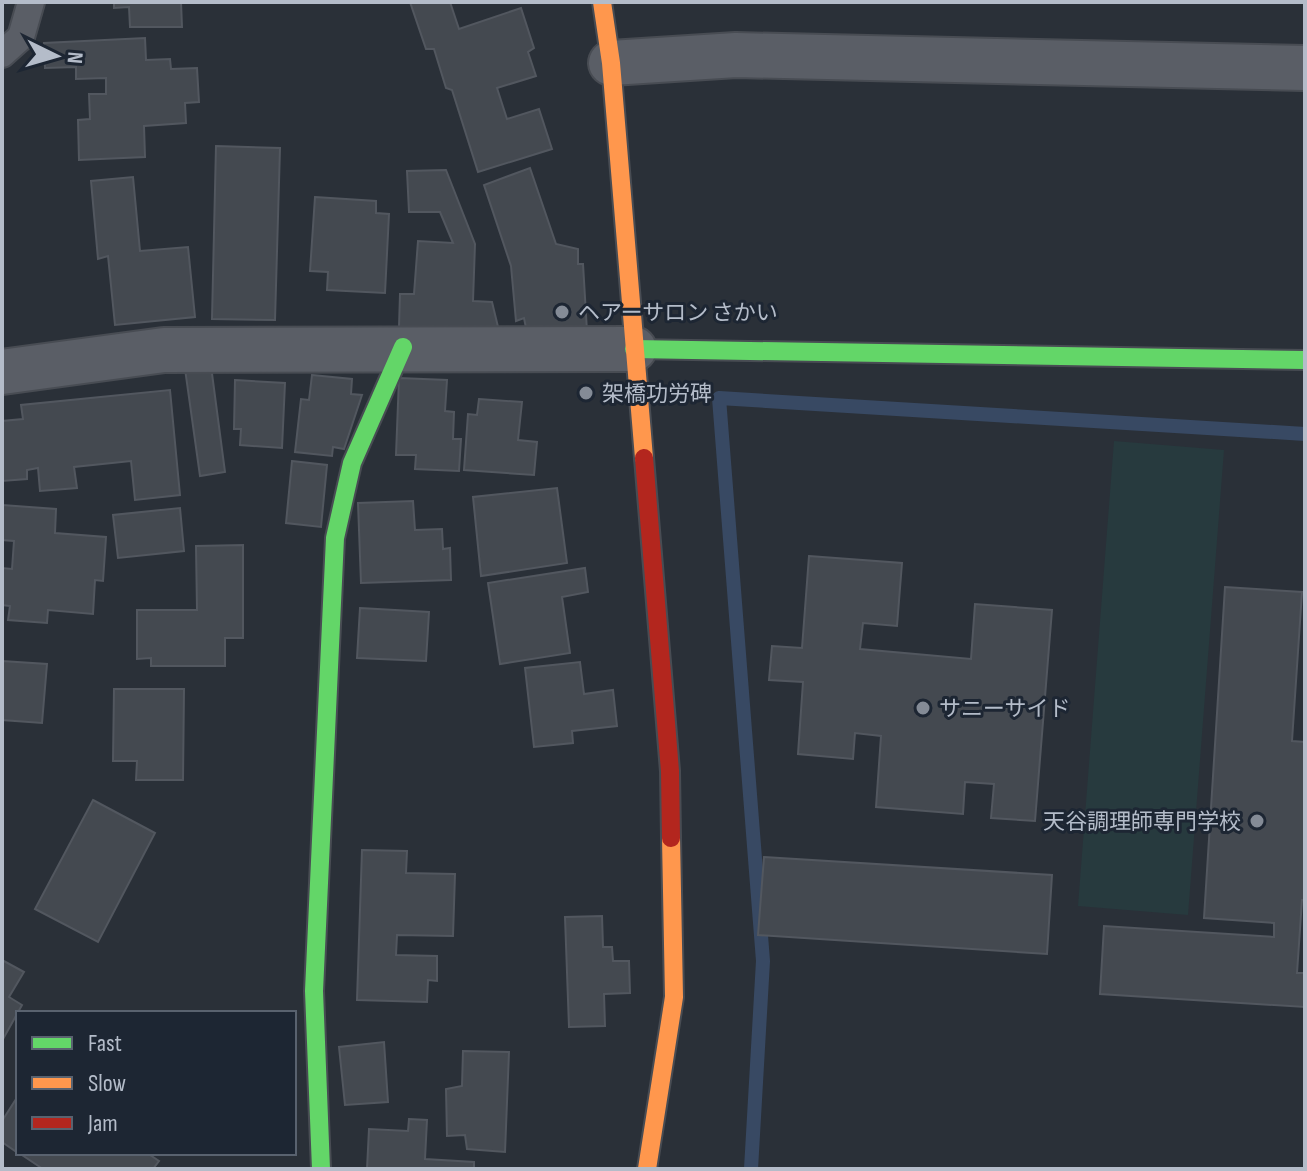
<svg xmlns="http://www.w3.org/2000/svg" width="1307" height="1171" font-family="'Sofia Sans Condensed','Noto Sans JP',sans-serif">
  <style>
    .green { fill: #273a3e }
    .lines { fill: none; stroke-linecap: round; stroke-linejoin: round }
    .stream { stroke: #384963; stroke-width: 14 }
    .building { fill: #444950; stroke: #52575f; stroke-width: 2 }
    .lane-casing { stroke: #484c53; stroke-width: 30 }
    .street-casing { stroke: #484c53; stroke-width: 48 }
    .fast-casing { stroke: #484c53; stroke-width: 22 }
    .slow-casing { stroke: #484c53; stroke-width: 22 }
    .jam-casing { stroke: #484c53; stroke-width: 22 }
    .lane { stroke: #5a5e66; stroke-width: 26 }
    .street { stroke: #5a5e66; stroke-width: 44 }
    .fast { stroke: #63d668; stroke-width: 18 }
    .slow { stroke: #ff974d; stroke-width: 18 }
    .jam { stroke: #b3261e; stroke-width: 18 }
    .poi-dot { fill: #848b96; stroke: #1d2633; stroke-width: 3 }
    .labels { text-anchor: middle; stroke-width: 6; stroke-linejoin: round; paint-order: stroke }
    .poi-label { font-size: 22px; fill: #b4bcc9; stroke: #1d2633; text-anchor: start }
  </style>
  <rect width="100%" height="100%" fill="#2a3038"/>
  <path class="green" d="M1114,441L1224,450L1188,915L1078,906Z"/>
  <g class="lines">
    <path class="stream" d="M751,1169L763,961L719,398L1305,434"/>
  </g>
  <g class="building">
    <path d="M114,2H181L182,27H130L129,7L114,8Z"/>
    <path d="M410,2H450L459,29L521,8L534,48L528,52L536,76L497,88L507,119L539,109L552,149L478,172L452,90L446,88L434,49H426Z"/>
    <path d="M145,38L146,60L170,59L171,69L197,68L199,102L185,103L186,123L144,126L145,157L79,160L78,120L90,119L89,94H106V78L76,79V67L45,68L44,43Z"/>
    <path d="M216,146L280,148L275,320L212,319Z"/>
    <path d="M530,168L556,244L578,249V264H583L587,331L526,328L524,318L516,321L511,266L484,185Z"/>
    <path d="M446,170L475,244L473,301L492,302L499,331L399,327L400,294H414L418,241L453,243L440,212H409L407,171Z"/>
    <path d="M133,177L140,251L188,247L195,317L115,325L108,256L98,259L91,181Z"/>
    <path d="M315,197L376,201V213L389,214L385,293L327,290L328,272L310,271Z"/>
    <path d="M211,366L225,472L200,476L185,369Z"/>
    <path d="M312,375L352,379L351,394L362,395L344,449L333,447L332,456L295,452L301,399L309,400Z"/>
    <path d="M399,378L447,380L445,411L454,412L453,439H461L459,471L415,469L416,455H396Z"/>
    <path d="M235,380L285,383L282,448L240,445L241,429H234Z"/>
    <path d="M170,390L180,495L135,500L131,461L74,467L77,488L40,491L38,468L27,470V479L2,481V421L23,419L21,405Z"/>
    <path d="M479,399L522,402L518,440L537,442L534,475L464,470L468,414L477,415Z"/>
    <path d="M292,461L327,465L321,527L286,523Z"/>
    <path d="M557,488L567,563L481,576L473,497Z"/>
    <path d="M413,501L415,530L442,529L443,549L450,548L451,580L361,583L358,503Z"/>
    <path d="M2,505L56,509L55,533L106,537L103,581L95,580L93,614L48,610L47,623L8,620L10,606L2,605V568L12,569L14,541L2,540Z"/>
    <path d="M180,508L184,551L118,558L113,515Z"/>
    <path d="M243,545V638H225V666H151V658L137,659V610H197L196,546Z"/>
    <path d="M809,556L902,563L897,626L863,623L860,649L971,659L975,604L1052,610L1035,821L991,818L994,784L965,782L963,814L876,807L881,736L855,733L853,759L798,754L803,682L769,680L772,646L802,648Z"/>
    <path d="M585,568L588,592L562,597L570,653L500,664L488,583Z"/>
    <path d="M1225,587L1302,592L1292,741L1305,742V900H1302L1297,973H1305V1007L1100,994L1104,926L1274,937V923L1204,918Z"/>
    <path d="M360,608L429,612L426,661L357,658Z"/>
    <path d="M2,661L47,664L42,723L2,720Z"/>
    <path d="M580,662L584,694L613,690L617,726L572,731L573,743L534,747L525,668Z"/>
    <path d="M114,689H184L183,780H136L137,761H113Z"/>
    <path d="M93,800L155,833L98,942L35,909Z"/>
    <path d="M362,850L407,851L406,873L455,874L453,936L397,935L396,955L437,956V981L428,980L427,1002L357,1000Z"/>
    <path d="M764,857L1052,875L1047,954L758,935Z"/>
    <path d="M602,916L603,947H612L613,961H629L630,993L604,994L605,1026L569,1027L565,917Z"/>
    <path d="M2,960L24,972L9,997L22,1005L2,1041Z"/>
    <path d="M384,1042L388,1102L345,1105L339,1047Z"/>
    <path d="M463,1051L509,1052L505,1152L467,1149L465,1135L447,1136L446,1089L462,1086Z"/>
    <path d="M18,1096V1153L2,1142V1121Z"/>
    <path d="M409,1119L427,1120L425,1159L474,1162V1169H367L369,1129L408,1131Z"/>
    <path d="M19,1153H147L159,1161L153,1169H43Z"/>
  </g>
  <g class="lines">
    <defs>
      <path id="lane" d="M2,54L21,37L31,2"/>
      <g id="street">
        <path d="M611,63L736,55L1305,68"/>
        <path d="M2,372L164,350L634,349"/>
      </g>
      <g id="fast">
        <path d="M634,349L1305,360"/>
        <path d="M321,1169L314,991L335,538L352,463L403,347"/>
      </g>
      <g id="slow">
        <path d="M602,2L611,63L644,458"/>
        <path d="M647,1169L674,997L671,838"/>
      </g>
      <path id="jam" d="M644,458L670,771L671,838"/>
    </defs>
    <use href="#lane" class="lane-casing"/>
    <use href="#street" class="street-casing"/>
    <use href="#fast" class="fast-casing"/>
    <use href="#slow" class="slow-casing"/>
    <use href="#jam" class="jam-casing"/>
    <use href="#lane" class="lane"/>
    <use href="#street" class="street"/>
    <use href="#fast" class="fast"/>
    <use href="#slow" class="slow"/>
    <use href="#jam" class="jam"/>
  </g>
  <g class="poi-dot">
    <circle cx="562" cy="312" r="8"/>
    <circle cx="586" cy="393" r="8"/>
    <circle cx="923" cy="708" r="8"/>
    <circle cx="1257" cy="821" r="8"/>
  </g>
  <g class="labels">
    <g class="poi-label">
      <text x="578" y="320">ヘアーサロン さかい</text>
      <text x="602" y="401">架橋功労碑</text>
      <text x="939" y="716">サニーサイド</text>
      <text x="1241" y="829" text-anchor="end">天谷調理師専門学校</text>
    </g>
  </g>
  <rect width="1307" height="1171" fill="none" stroke="#b4bcc9" stroke-width="8"/>
  <rect x="16" y="1011" width="280" height="144" fill="#1d2633" stroke="#59626f" stroke-width="2"/>
  <rect x="32" y="1037" width="40" height="12" fill="#63d668" stroke="#59626f" stroke-width="2"/>
  <text x="88" y="1051" font-size="24" fill="#b4bcc9">Fast</text>
  <rect x="32" y="1077" width="40" height="12" fill="#ff974d" stroke="#59626f" stroke-width="2"/>
  <text x="88" y="1091" font-size="24" fill="#b4bcc9">Slow</text>
  <rect x="32" y="1117" width="40" height="12" fill="#b3261e" stroke="#59626f" stroke-width="2"/>
  <text x="88" y="1131" font-size="24" fill="#b4bcc9">Jam</text>
  <g transform="translate(56 56) rotate(95)" stroke="#1d2633" stroke-width="6" paint-order="stroke">
  <path d="M0-6L14 30L0 20L-14 30Z" fill="#b4bcc9"/>
  <text y="-12" font-size="22" font-weight="bold" text-anchor="middle" fill="#b4bcc9">N</text>
  </g>
</svg>
